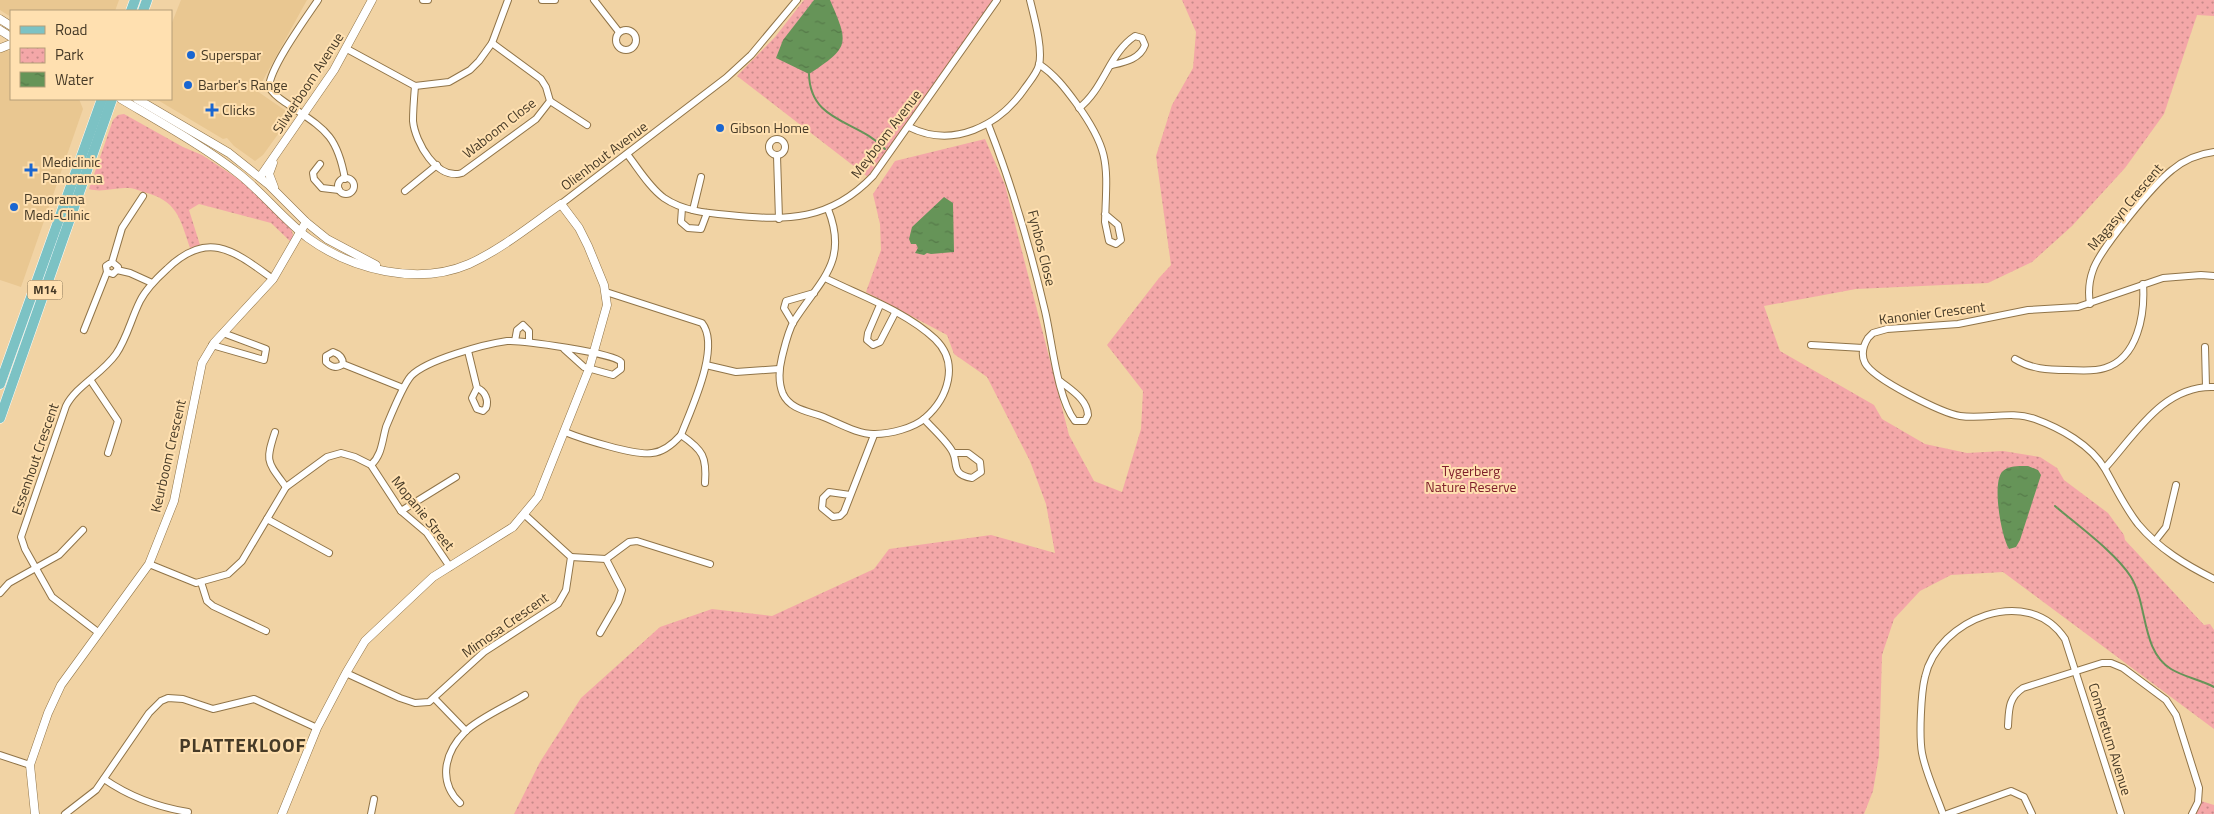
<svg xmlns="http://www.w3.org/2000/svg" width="2214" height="814" font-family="'Titillium Web',sans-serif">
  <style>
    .built { fill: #e9c791 }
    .park { fill: url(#park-dots) }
    .water { fill: url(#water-ripples) }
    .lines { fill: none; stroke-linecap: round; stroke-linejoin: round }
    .stream { stroke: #669458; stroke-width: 2 }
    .minor-casing { stroke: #907448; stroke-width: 8 }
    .tertiary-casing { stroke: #907448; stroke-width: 9 }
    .primary-casing { stroke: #fff; stroke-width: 11 }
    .minor { stroke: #fff; stroke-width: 6 }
    .tertiary { stroke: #fff; stroke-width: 8 }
    .primary { stroke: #7cc2c4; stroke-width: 10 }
    .poi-dot { fill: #1a66d1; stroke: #ffe0b0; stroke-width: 2 }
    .labels { text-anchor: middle; stroke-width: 4; stroke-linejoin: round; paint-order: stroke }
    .shield { fill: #ffe0b0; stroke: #7e6c50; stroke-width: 1 }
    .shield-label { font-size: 12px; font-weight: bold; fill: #463a27 }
    .poi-label { font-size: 14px; fill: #463a27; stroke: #ffe0b0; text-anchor: start }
    .street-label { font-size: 14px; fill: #463a27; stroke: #ffe0b0 }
    .park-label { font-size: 14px; fill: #7e1d2a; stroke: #ffe0b0 }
    .district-label { font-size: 19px; font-weight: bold; letter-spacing: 1px; fill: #463a27; stroke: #ffe0b0 }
  </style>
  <defs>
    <pattern id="park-dots" width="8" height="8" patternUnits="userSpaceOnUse" patternTransform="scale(1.25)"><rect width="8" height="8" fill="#f4a7a8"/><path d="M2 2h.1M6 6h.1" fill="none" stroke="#c78989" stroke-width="1.8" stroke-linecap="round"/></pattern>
    <pattern id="water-ripples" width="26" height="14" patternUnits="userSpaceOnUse" patternTransform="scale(1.25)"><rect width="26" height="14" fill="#669458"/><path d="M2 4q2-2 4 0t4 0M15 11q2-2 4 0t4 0" fill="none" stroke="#567a49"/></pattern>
  </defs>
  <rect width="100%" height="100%" fill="#f1d3a4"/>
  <g class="built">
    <path d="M0,0H119L115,11H11V17L0,10Z"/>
    <path d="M181,0H307L257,91L289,113V119L263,155L255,161L234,146L227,138L223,139L156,99H171V25Z"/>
    <path d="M0,46L11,52V99H79L83,109L21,287L0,280Z"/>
  </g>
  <g class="park">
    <path d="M804,0H995L868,177L737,76L775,37Z"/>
    <path d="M1182,0H2214V16L2197,15L2164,114L2125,168L2072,226L2032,262L1988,283L1856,289L1764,306L1780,351L1874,405L1882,419L1925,444L1967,453L2003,451L2040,457L2057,468L2064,480L2108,513L2124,535L2125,540L2204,625L2210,624L2214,630V729L2003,572L1951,575L1920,591L1894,619L1882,655L1879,756L1873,791L1864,814H514L540,762L581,698L660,627L712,609L772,616L874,569L889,549L991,535L1055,553L1046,504L1030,461L987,377L954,354L947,335L866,292L881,250L880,224L873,194L895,161L985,139L1005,185L1069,435L1094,481L1122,492L1141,429L1143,391L1107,345L1159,278L1171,265L1156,156L1172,105L1193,68L1196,32Z"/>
    <path d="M124,114L183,147L202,155L237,178L251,189L291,228L293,235L291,242L271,223L199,204L189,210L200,245L190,248C180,218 177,200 143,192C138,190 133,188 128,188C114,187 103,193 89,189L113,120L118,115Z"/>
    <path d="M2201,801L2214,805V814H2195Z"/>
  </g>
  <g class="water">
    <path d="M814,0H830C849,44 850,47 809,74L776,58L783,40Z"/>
    <path d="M944,197L953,203L954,252L931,254L927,253L924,255L915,253L918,248L916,244H911L909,239L912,227Z"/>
    <path d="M2028,466L2038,470L2041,475L2020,540L2016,547L2009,549C2001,536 1992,484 2002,472C2008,465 2020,466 2028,466Z"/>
  </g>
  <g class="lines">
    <g class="stream">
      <path d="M809,74C810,123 858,120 885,149"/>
      <path d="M2055,506C2077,525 2116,553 2131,577C2148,605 2141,651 2171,669C2184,677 2201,680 2214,687"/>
    </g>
    <defs>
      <g id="minor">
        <path d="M318,0C306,18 270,67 269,87C274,96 282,100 289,105C324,129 337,134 345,179"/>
        <path d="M423,0H428"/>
        <path d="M542,0H555"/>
        <path d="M594,0L619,32"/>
        <circle cx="626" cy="40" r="10"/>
        <path d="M347,49L415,86L449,82L470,70L479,61L492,43L508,0"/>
        <path d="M1039,64C1055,75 1065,88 1076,103C1111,151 1107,165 1105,222L1109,241L1116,244L1121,240L1118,225L1105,214"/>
        <path d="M415,86C414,98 413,110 413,121C415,142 437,181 462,173L536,119L550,101L546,87L541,79L492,43"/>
        <path d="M550,101L587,125"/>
        <path d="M1079,108C1104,89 1109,53 1135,36L1142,38L1145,45C1140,59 1125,62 1112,65"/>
        <path d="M988,124C1012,185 1030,247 1045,311C1052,340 1057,398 1075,421H1085L1088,415C1087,399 1071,390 1060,381"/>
        <path d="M909,127C953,149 999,126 1025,88C1030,81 1037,73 1039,65C1043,48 1034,17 1030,0"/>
        <circle cx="777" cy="147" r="8"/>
        <path d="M627,154C638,168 649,187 664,198C683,211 706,213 729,215C787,221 830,221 873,176L997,0"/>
        <path d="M777,156L779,219"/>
        <path d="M320,164L313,173L314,179L322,188L339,190"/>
        <circle cx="346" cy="186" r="8"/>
        <path d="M405,191L437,165"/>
        <path d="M561,204L726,78L751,55L797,0"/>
        <path d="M682,208L681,222L688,228L701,229L707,213"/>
        <path d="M693,210L701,177"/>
        <path d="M112,262L118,267L117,270L113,274L107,272L106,266L112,262L122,228L143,196"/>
        <path d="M117,270L130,273L152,283"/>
        <path d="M2214,276L2201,275L2163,278L2078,307L2028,310L1958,324L1887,329L1873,333L1868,338C1863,346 1861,355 1865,363C1873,379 1942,413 1960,416C1985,420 2011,410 2035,419C2060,428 2091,445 2105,469C2116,488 2124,506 2138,524C2159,549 2186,565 2214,579"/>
        <path d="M825,278C861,296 905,311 935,339C960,363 948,398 925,418C914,428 890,434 875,434C858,435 837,422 821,416C807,411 790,409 783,394C778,382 779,369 782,357C785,345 788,331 794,321C820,280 849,262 828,209"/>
        <path d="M2090,304C2088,292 2089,281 2093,270C2100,249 2154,184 2172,170C2184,160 2198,154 2214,152"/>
        <path d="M880,305L868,333L867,340L873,345L880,342L895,313"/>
        <path d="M793,323L784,308L786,301L814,293"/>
        <path d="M84,330L107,272"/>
        <path d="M515,341L517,330L523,325L529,331V342"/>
        <path d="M212,345L264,360L266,349L223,333"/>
        <path d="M1811,345L1863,348"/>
        <path d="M2205,347L2206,387"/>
        <path d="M468,351L477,388C485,391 489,400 486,408L483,411L477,409L472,398L477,388"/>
        <path d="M2015,359C2031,369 2048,370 2067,370C2079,370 2093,372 2105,368C2138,358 2145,314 2143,284"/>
        <path d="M343,364C343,357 339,354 333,352L326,356V362C331,367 337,369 343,364L403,388"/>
        <path d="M706,365L736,372L779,369"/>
        <path d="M91,381L118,421L108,453"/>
        <path d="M924,419C932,428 949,443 953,453C958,463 951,475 972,478L981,472L980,462L968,453H953"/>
        <path d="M275,432C265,462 267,461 286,487"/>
        <path d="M565,432C582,439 636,456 652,453C664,452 673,444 681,435C691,409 721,347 702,323L606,292"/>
        <path d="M681,435C703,450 707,457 705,483"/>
        <path d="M371,465C382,455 382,441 386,427C391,415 403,385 411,376C426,360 485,344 507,341C521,340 614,353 621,362V369L613,375L584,367L564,349"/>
        <path d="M2105,468C2135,435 2163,385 2214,387"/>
        <path d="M850,495L829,492L823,498L822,508L833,517L840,516L844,512L874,435"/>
        <path d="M401,511L456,477"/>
        <path d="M267,519L329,553"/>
        <path d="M2155,541L2166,527L2176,485"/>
        <path d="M571,557L606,559"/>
        <path d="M606,559L629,542L637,541L710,564"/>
        <path d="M149,564L196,583L228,574L242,561L286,487L327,457L341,453L355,457L371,465L401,511L427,533L450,567"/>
        <path d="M201,582L207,601L213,606L266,631"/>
        <path d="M0,593L9,583L59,555L83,530"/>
        <path d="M99,633L52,597L25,549L21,537L66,406C76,386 102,374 116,354C127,338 131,319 140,301C146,289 156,279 167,269C208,229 234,251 273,279"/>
        <path d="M600,633L618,602L622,590L606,559"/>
        <path d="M346,673L400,698L415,703L429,702L484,652L558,604L566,590L571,557L525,515"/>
        <path d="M435,699L466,731"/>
        <path d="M2008,726C2009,710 2008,698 2023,688L2102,663H2111L2123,668L2166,700L2176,715L2199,788L2198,802L2192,814"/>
        <path d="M0,755L30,765"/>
        <path d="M104,779C130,797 157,807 188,812"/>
        <path d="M460,803C438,782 444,753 465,732C477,719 509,705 525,695"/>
        <path d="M65,814L96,790L149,713L161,701L168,698L183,699L213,709L254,699L317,728"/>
        <path d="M371,814L374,799"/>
        <path d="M1943,814C1936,794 1926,774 1922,753C1919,736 1921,693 1925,677C1938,619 2028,583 2065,639L2121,814"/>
        <path d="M1947,814L2011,791L2024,797L2032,814"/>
      </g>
      <g id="tertiary">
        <path d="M0,19L11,26"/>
        <path d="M0,30L11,37"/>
        <path d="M1,48L11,44"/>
        <path d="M121,99C158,121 205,147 239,174C263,193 283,219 308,238C352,270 418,286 469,264C502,249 531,225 561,204L579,228L588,246L604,285L607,305L589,369L538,497L513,527L433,577L365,641L346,673L317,728L282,814"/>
        <path d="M137,99L229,153L269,185L306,222L327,239L376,265"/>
        <path d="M273,163L269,174L274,187"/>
        <path d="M260,177L334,70L372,0"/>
        <path d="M35,814L30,765L48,713L61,685L149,564L174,501L202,363L214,343L273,279L306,222"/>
      </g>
      <g id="primary">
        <path d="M131,11L135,0"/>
        <path d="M143,11L147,0"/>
        <path d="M0,384L102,99"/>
        <path d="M0,418L112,99"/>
      </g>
    </defs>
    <use href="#minor" class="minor-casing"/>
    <use href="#tertiary" class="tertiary-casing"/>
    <use href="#primary" class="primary-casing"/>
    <use href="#minor" class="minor"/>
    <use href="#tertiary" class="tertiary"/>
    <use href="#primary" class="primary"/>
  </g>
  <g class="poi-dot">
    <circle cx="191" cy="55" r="5"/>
    <circle cx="188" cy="85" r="5"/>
    <path d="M209.5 102.5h5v5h5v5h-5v5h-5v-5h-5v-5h5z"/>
    <circle cx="720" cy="128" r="5"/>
    <path d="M28.5 162.5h5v5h5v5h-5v5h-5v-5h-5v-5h5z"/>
    <circle cx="14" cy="207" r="5"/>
  </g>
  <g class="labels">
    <rect class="shield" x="27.5" y="280.5" width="35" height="19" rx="4"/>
    <g class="shield-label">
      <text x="45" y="294">M14</text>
    </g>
    <g class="poi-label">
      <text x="201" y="60">Superspar</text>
      <text x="198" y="90">Barber's Range</text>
      <text x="222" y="115">Clicks</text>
      <text x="730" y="133">Gibson Home</text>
      <text x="42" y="167">Mediclinic<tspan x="42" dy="16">Panorama</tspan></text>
      <text x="24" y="204">Panorama<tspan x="24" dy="16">Medi-Clinic</tspan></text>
    </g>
    <g class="street-label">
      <text transform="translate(308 83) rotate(-57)" y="5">Silwerboom Avenue</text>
      <text transform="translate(499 128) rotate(-38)" y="5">Waboom Close</text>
      <text transform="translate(886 134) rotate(-53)" y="5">Meyboom Avenue</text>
      <text transform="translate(604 156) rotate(-37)" y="5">Olienhout Avenue</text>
      <text transform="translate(2125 207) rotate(-50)" y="5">Magasyn Crescent</text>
      <text transform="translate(1042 248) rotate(76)" y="5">Fynbos Close</text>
      <text transform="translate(1932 313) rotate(-7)" y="5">Kanonier Crescent</text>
      <text transform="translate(168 456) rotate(-77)" y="5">Keurboom Crescent</text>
      <text transform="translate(35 459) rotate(-71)" y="5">Essenhout Crescent</text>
      <text transform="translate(423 513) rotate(51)" y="5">Mopanie Street</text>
      <text transform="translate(505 625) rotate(-35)" y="5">Mimosa Crescent</text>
      <text transform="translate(2110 739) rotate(73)" y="5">Combretum Avenue</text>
    </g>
    <g class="park-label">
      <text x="1471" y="476">Tygerberg<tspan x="1471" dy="16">Nature Reserve</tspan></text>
    </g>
    <g class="district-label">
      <text x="243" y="752">PLATTEKLOOF</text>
    </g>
  </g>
  <rect x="10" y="10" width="162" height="90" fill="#ffe0b0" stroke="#b59e79"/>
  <rect x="20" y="26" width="25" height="8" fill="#7cc2c4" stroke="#b59e79"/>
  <text x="55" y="35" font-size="15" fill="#463a27">Road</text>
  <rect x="20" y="48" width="25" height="15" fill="url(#park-dots)" stroke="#b59e79"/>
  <text x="55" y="60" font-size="15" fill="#463a27">Park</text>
  <rect x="20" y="72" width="25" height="15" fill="url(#water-ripples)" stroke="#b59e79"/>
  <text x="55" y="85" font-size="15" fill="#463a27">Water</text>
</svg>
